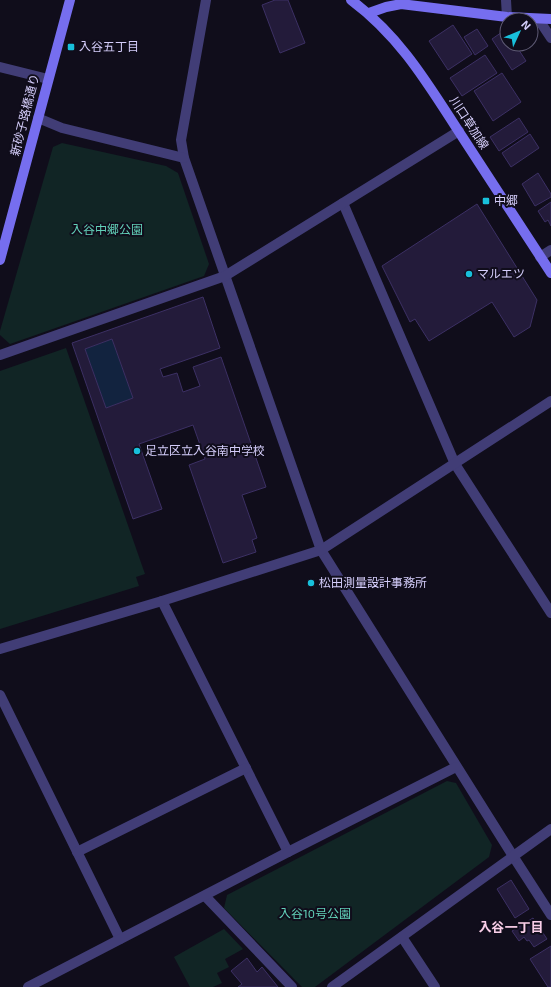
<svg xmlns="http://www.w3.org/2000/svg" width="551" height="987" font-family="'Exo 2','Noto Sans JP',sans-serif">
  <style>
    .green { fill: #112525 }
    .water { fill: #12233f }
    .building { fill: #231b3a; stroke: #3c3064; fill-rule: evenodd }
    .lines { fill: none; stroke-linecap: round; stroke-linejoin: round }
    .street { stroke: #413d76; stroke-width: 10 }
    .secondary { stroke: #766eef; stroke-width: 10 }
    .poi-dot { fill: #18c0db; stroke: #100d1b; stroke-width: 1.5 }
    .labels { text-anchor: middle; stroke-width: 4; stroke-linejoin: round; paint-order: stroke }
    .poi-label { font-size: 12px; fill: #d4cdfa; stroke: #100d1b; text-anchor: start }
    .street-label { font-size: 12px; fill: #d4cdfa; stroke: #100d1b }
    .park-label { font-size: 12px; fill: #62d1b9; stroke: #100d1b }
    .neighbourhood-label { font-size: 13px; font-weight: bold; fill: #facfe9; stroke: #100d1b }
  </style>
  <rect width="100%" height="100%" fill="#100d1b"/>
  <g class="green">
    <path d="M62,143L166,166L178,173L209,264L204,276L10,344L0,335V331L53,147Z"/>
    <path d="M66,348L145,574L136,577L139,586L0,629V371Z"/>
    <path d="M447,781L456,783L492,845L489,857L315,987H302L224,908L227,895Z"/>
    <path d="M224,929L243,949L225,959L229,967L217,973L222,983L213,987H190L174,957Z"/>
  </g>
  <path class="water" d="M112,339L133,398L106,408L85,349Z"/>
  <g class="building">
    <path d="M275,0H288L305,43L280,53L262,5Z"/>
    <path d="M453,25L472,54L448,70L429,41Z"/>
    <path d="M477,29L488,46L475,55L464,37Z"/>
    <path d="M505,30L507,33V44H515L526,61L512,70L492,39Z"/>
    <path d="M485,55L497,73L462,96L450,78Z"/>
    <path d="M502,73L521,102L493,121L474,91Z"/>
    <path d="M519,118L528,132L499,151L490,137Z"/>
    <path d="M530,134L539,148L511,167L502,153Z"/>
    <path d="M538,173L551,194V197L535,206L522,184Z"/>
    <path d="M551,202V226L548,220L545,222L538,211Z"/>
    <path d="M477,204L537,300L530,327L514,337L492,302L429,341L415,319L410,322L382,266Z"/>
    <path d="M203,297L220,348L160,369L163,377L177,373L183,392L200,386L193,367L221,357L266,487L242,495L257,538L252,540L256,552L223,563L189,465L205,459L193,425L139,444L162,509L133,519L72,343ZM112,339L133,398L106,408L85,349Z"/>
    <path d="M511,880L529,909L515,918L497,889Z"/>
    <path d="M533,918L547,939L534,947L529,940L527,941L524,937L519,941L512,931Z"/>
    <path d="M551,946V987H548L530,959Z"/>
    <path d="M247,958L257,972L262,967L278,987H238L242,984L231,971Z"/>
  </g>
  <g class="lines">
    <g class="street">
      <path d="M206,0L181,140L184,158L321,550L513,856L551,915"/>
      <path d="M506,0L507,17"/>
      <path d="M539,20L551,38"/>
      <path d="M0,67L48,79"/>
      <path d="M38,118L62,128L184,158"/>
      <path d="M343,203L455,464L551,613"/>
      <path d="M540,257L551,250"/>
      <path d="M0,355L225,276L459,131"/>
      <path d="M162,601L288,852"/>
      <path d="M0,649L162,601L321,550L551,401"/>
      <path d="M0,695L120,939"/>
      <path d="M77,852L246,768"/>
      <path d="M205,896L292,987"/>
      <path d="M402,937L435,987"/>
      <path d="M28,987L288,852L456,767"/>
      <path d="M332,987L551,829"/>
    </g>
    <g class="secondary">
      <path d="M351,0C402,38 429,86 463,138C492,183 522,228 551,273"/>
      <path d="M369,13L386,7L401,4L507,17L551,19"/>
      <path d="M0,260L70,0"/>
    </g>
  </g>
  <g class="poi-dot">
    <rect x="67" y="43" width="8" height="8" rx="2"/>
    <rect x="482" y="197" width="8" height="8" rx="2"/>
    <circle cx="469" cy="274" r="4"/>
    <circle cx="137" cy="451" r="4"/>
    <circle cx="311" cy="583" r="4"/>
  </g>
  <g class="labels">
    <g class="poi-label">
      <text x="79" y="51">入谷五丁目</text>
      <text x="494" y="205">中郷</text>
      <text x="477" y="278">マルエツ</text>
      <text x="145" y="455">足立区立入谷南中学校</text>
      <text x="319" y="587">松田測量設計事務所</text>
    </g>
    <g class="street-label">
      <text transform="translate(25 115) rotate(-76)" y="4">新砂子路橋通り</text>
      <text transform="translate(469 123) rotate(57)" y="4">川口草加線</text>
    </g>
    <g class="park-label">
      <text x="107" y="234">入谷中郷公園</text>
      <text x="315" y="918">入谷10号公園</text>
    </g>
    <g class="neighbourhood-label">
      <text x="511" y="932">入谷一丁目</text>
    </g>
  </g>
  <g transform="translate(519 32) rotate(46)"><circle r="19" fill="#100d1b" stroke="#5e5a74"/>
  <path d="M0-3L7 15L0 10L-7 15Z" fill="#18c0db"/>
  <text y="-6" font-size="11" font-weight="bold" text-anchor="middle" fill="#d4cdfa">N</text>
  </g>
</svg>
